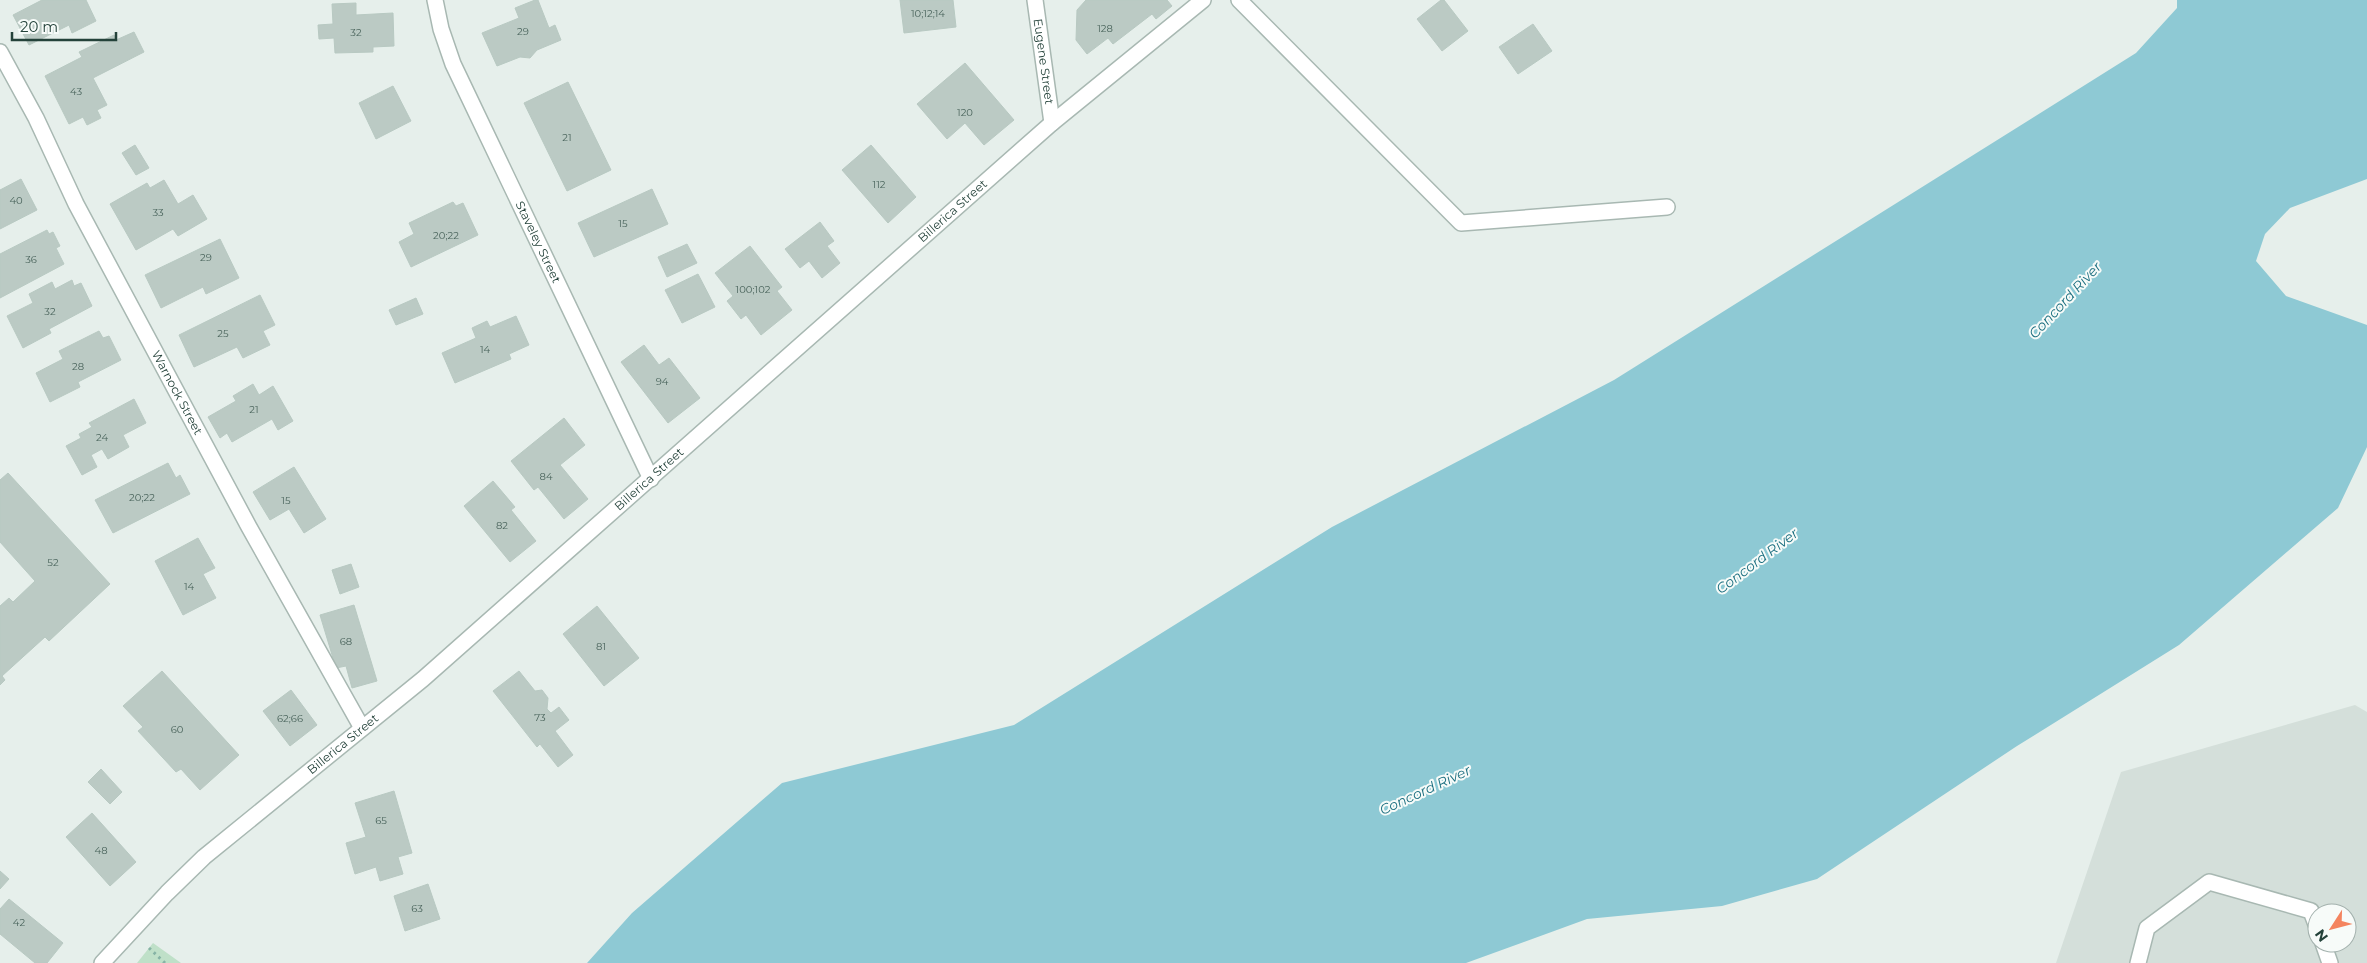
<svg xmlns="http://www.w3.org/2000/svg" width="2367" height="963" font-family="Montserrat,sans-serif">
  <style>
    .built { fill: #d4dfda; fill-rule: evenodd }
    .green { fill: #bfe0c8 }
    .water { fill: #8ec9d4 }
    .building { fill: #bbcac4; stroke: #b8c9c2 }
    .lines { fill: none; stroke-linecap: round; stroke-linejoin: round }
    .lane-casing { stroke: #a8b8b2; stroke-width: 18 }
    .street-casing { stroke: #a8b8b2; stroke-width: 18 }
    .path { stroke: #86b3a5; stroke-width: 3; stroke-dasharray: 2.5 4; stroke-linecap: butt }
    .lane { stroke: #fff; stroke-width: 15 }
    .street { stroke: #fff; stroke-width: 15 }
    .labels { text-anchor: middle; stroke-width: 4; stroke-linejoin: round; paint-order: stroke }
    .number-label { font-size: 10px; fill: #4a645c }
    .street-label { font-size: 12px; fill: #24423a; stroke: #f7fbf9 }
    .water-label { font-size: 14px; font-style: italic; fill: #1c6f80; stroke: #f7fbf9 }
  </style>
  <rect width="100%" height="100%" fill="#e6efeb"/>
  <path class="built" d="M2355,705L2367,712V963H2056L2121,772ZM2317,913H2347V943H2317Z"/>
  <path class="green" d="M153,943L181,963H137Z"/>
  <path class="water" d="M2177,0H2367V179L2290,208L2265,234L2256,261L2286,296L2367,325V447L2338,508L2179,645L2017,746L1817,879L1722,906L1587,919L1466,963H587L632,913L782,783L1014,725L1332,527L1614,380L2136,53L2177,8Z"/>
  <g class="building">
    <path d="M42,0H86L96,21L72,33L69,25L29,45L13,15Z"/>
    <path d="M535,0H538L549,28L555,25L561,40L537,50L530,58L520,57L497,66L482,33L519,18L515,8Z"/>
    <path d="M900,0H953L956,27L904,33Z"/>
    <path d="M1086,0H1167L1172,6L1156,19L1152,14L1113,44L1108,38L1087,54L1076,40L1077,10Z"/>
    <path d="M1441,0H1444L1468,31L1442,51L1417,19Z"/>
    <path d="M356,3V15L393,13L394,46L373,47V52L335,53L334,38L319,39L318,25L333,24L332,4Z"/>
    <path d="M1533,24L1552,51L1518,74L1499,47Z"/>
    <path d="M134,32L144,52L93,78L107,105L97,110L101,118L87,125L83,117L69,124L45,76L82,57L79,52L114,35L116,40Z"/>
    <path d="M965,63L1014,120L984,145L965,123L947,139L917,104Z"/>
    <path d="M568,82L611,170L567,191L524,103Z"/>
    <path d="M393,86L411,121L376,139L359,103Z"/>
    <path d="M135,145L149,168L136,175L122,153Z"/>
    <path d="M871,145L916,197L888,223L842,170Z"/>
    <path d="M21,179L37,210L0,229V190Z"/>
    <path d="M164,180L178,204L193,195L207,219L178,236L173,229L136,250L110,204L147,183L150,188Z"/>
    <path d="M652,189L668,224L594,257L578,223Z"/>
    <path d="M453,202L456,206L463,203L478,235L411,267L399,242L414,234L409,223Z"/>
    <path d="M820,222L834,241L827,246L840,263L822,278L809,261L800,268L785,249Z"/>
    <path d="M47,230L49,234L53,232L60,246L56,248L64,264L0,298V254Z"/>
    <path d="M220,239L239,278L206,294L203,287L161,308L145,275Z"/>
    <path d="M687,244L697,263L667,277L658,257Z"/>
    <path d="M750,246L782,287L777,291L792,310L761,335L746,315L741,319L727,301L733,296L715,273Z"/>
    <path d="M698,274L715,307L682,323L665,290Z"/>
    <path d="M72,280L74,286L81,283L92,306L49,329L51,333L23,348L7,316L33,303L29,294L52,282L55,289Z"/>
    <path d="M260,295L275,325L263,331L270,345L243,358L237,347L194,367L179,335Z"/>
    <path d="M416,298L423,314L396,325L389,310Z"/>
    <path d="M516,316L529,345L509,354L511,359L455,383L442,353L476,338L472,328L487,321L490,327Z"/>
    <path d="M99,331L103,338L109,336L121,360L78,382L80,387L50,402L36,373L63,359L59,351Z"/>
    <path d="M644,345L659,365L669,358L700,398L668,423L621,362Z"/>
    <path d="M253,384L259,395L273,386L293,421L278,430L272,419L232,442L227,433L220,438L208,417L236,401L233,396Z"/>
    <path d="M134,399L146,423L123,435L129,447L108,459L102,449L91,455L97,467L82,475L66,446L81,438L79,434L92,427L89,423Z"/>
    <path d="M564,418L585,445L560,465L588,499L564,519L538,487L534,490L511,461Z"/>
    <path d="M168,463L176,478L180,475L190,494L113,533L95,500Z"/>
    <path d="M294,467L326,519L304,533L289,509L270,520L253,492Z"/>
    <path d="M8,473L110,584L49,641L45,637L2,676L5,680L0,685V606L9,598L13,602L35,581L0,542V480Z"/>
    <path d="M493,481L515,507L511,510L536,541L510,562L464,506Z"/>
    <path d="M198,538L215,568L203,574L216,598L183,615L155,561Z"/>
    <path d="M351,564L359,587L340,594L332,570Z"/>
    <path d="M354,605L377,681L352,688L346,666L336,668L320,615Z"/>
    <path d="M597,606L639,658L604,686L563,634Z"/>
    <path d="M162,671L239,755L200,790L181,769L176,772L138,731L143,727L123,706Z"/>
    <path d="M519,671L535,691L542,690L548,698L547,709L551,713L559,707L569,720L555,731L573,755L558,767L540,744L537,747L493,691Z"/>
    <path d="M291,690L317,725L290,746L263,711Z"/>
    <path d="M101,769L122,792L110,804L88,782Z"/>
    <path d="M394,791L412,853L398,857L403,874L380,881L376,867L355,874L346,843L366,837L355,803Z"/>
    <path d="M92,813L136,862L110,886L66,837Z"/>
    <path d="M0,871L9,879L0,889Z"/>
    <path d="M428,884L440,919L405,931L394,896Z"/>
    <path d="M9,899L63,943L47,963H35L0,934V909Z"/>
  </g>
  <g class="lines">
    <defs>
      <g id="lane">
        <path d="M1239,0L1461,223L1667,207"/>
        <path d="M2323,943L2330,963"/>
        <path d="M2138,963L2147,928L2209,882L2311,911L2317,927"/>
      </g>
      <g id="street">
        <path id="s1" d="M435,0L441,29L453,64L651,479"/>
        <path id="s2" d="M1035,0L1052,123"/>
        <path id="s3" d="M0,52L36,118L76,204L249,527L362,728"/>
        <path id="s4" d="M102,963L167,893L204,857L423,679L1052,123L1203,0"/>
      </g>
    </defs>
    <use href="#lane" class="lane-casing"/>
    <use href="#street" class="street-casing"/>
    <path class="path" d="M149,948L165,963"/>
    <use href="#lane" class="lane"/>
    <use href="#street" class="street"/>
  </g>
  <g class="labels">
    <g class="number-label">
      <text x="928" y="17">10;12;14</text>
      <text x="1105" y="32">128</text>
      <text x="523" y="35">29</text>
      <text x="356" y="36">32</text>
      <text x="76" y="95">43</text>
      <text x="965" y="116">120</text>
      <text x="567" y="141">21</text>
      <text x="879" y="188">112</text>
      <text x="16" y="204">40</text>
      <text x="158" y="216">33</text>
      <text x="623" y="227">15</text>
      <text x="446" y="239">20;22</text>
      <text x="206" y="261">29</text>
      <text x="31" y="263">36</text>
      <text x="753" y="293">100;102</text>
      <text x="50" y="315">32</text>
      <text x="223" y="337">25</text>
      <text x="485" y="353">14</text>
      <text x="78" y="370">28</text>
      <text x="662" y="385">94</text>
      <text x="254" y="413">21</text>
      <text x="102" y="441">24</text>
      <text x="546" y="480">84</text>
      <text x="142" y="501">20;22</text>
      <text x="286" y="504">15</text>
      <text x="502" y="529">82</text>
      <text x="53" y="566">52</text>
      <text x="189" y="590">14</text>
      <text x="346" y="645">68</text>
      <text x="601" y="650">81</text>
      <text x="540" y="721">73</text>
      <text x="290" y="722">62;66</text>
      <text x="177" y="733">60</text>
      <text x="381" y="824">65</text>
      <text x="101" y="854">48</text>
      <text x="417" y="912">63</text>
      <text x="19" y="926">42</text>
    </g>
    <g class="street-label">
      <text dy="4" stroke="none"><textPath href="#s2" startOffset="62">Eugene Street</textPath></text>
      <text dy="4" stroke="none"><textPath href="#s4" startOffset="1136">Billerica Street</textPath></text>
      <text dy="4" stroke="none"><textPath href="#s1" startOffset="264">Staveley Street</textPath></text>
      <text dy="4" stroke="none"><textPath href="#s3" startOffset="384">Warnock Street</textPath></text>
      <text dy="4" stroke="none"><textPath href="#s4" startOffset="731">Billerica Street</textPath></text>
      <text dy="4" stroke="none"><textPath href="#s4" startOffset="326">Billerica Street</textPath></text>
    </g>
    <g class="water-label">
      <text transform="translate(2065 300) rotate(-47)" y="5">Concord River</text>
      <text transform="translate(1757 561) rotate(-37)" y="5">Concord River</text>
      <text transform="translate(1425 790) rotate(-25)" y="5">Concord River</text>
    </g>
  </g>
  <g transform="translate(2332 928) rotate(234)"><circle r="24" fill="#f7fbf9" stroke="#a3b1ad"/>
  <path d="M0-4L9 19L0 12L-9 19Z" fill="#f4845f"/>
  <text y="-8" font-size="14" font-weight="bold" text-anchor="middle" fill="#24423a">N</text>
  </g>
  <path d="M12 32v8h104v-8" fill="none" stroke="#24423a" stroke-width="2.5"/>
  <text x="20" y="32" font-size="15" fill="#24423a" stroke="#f7fbf9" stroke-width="4" paint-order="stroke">20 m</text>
</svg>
